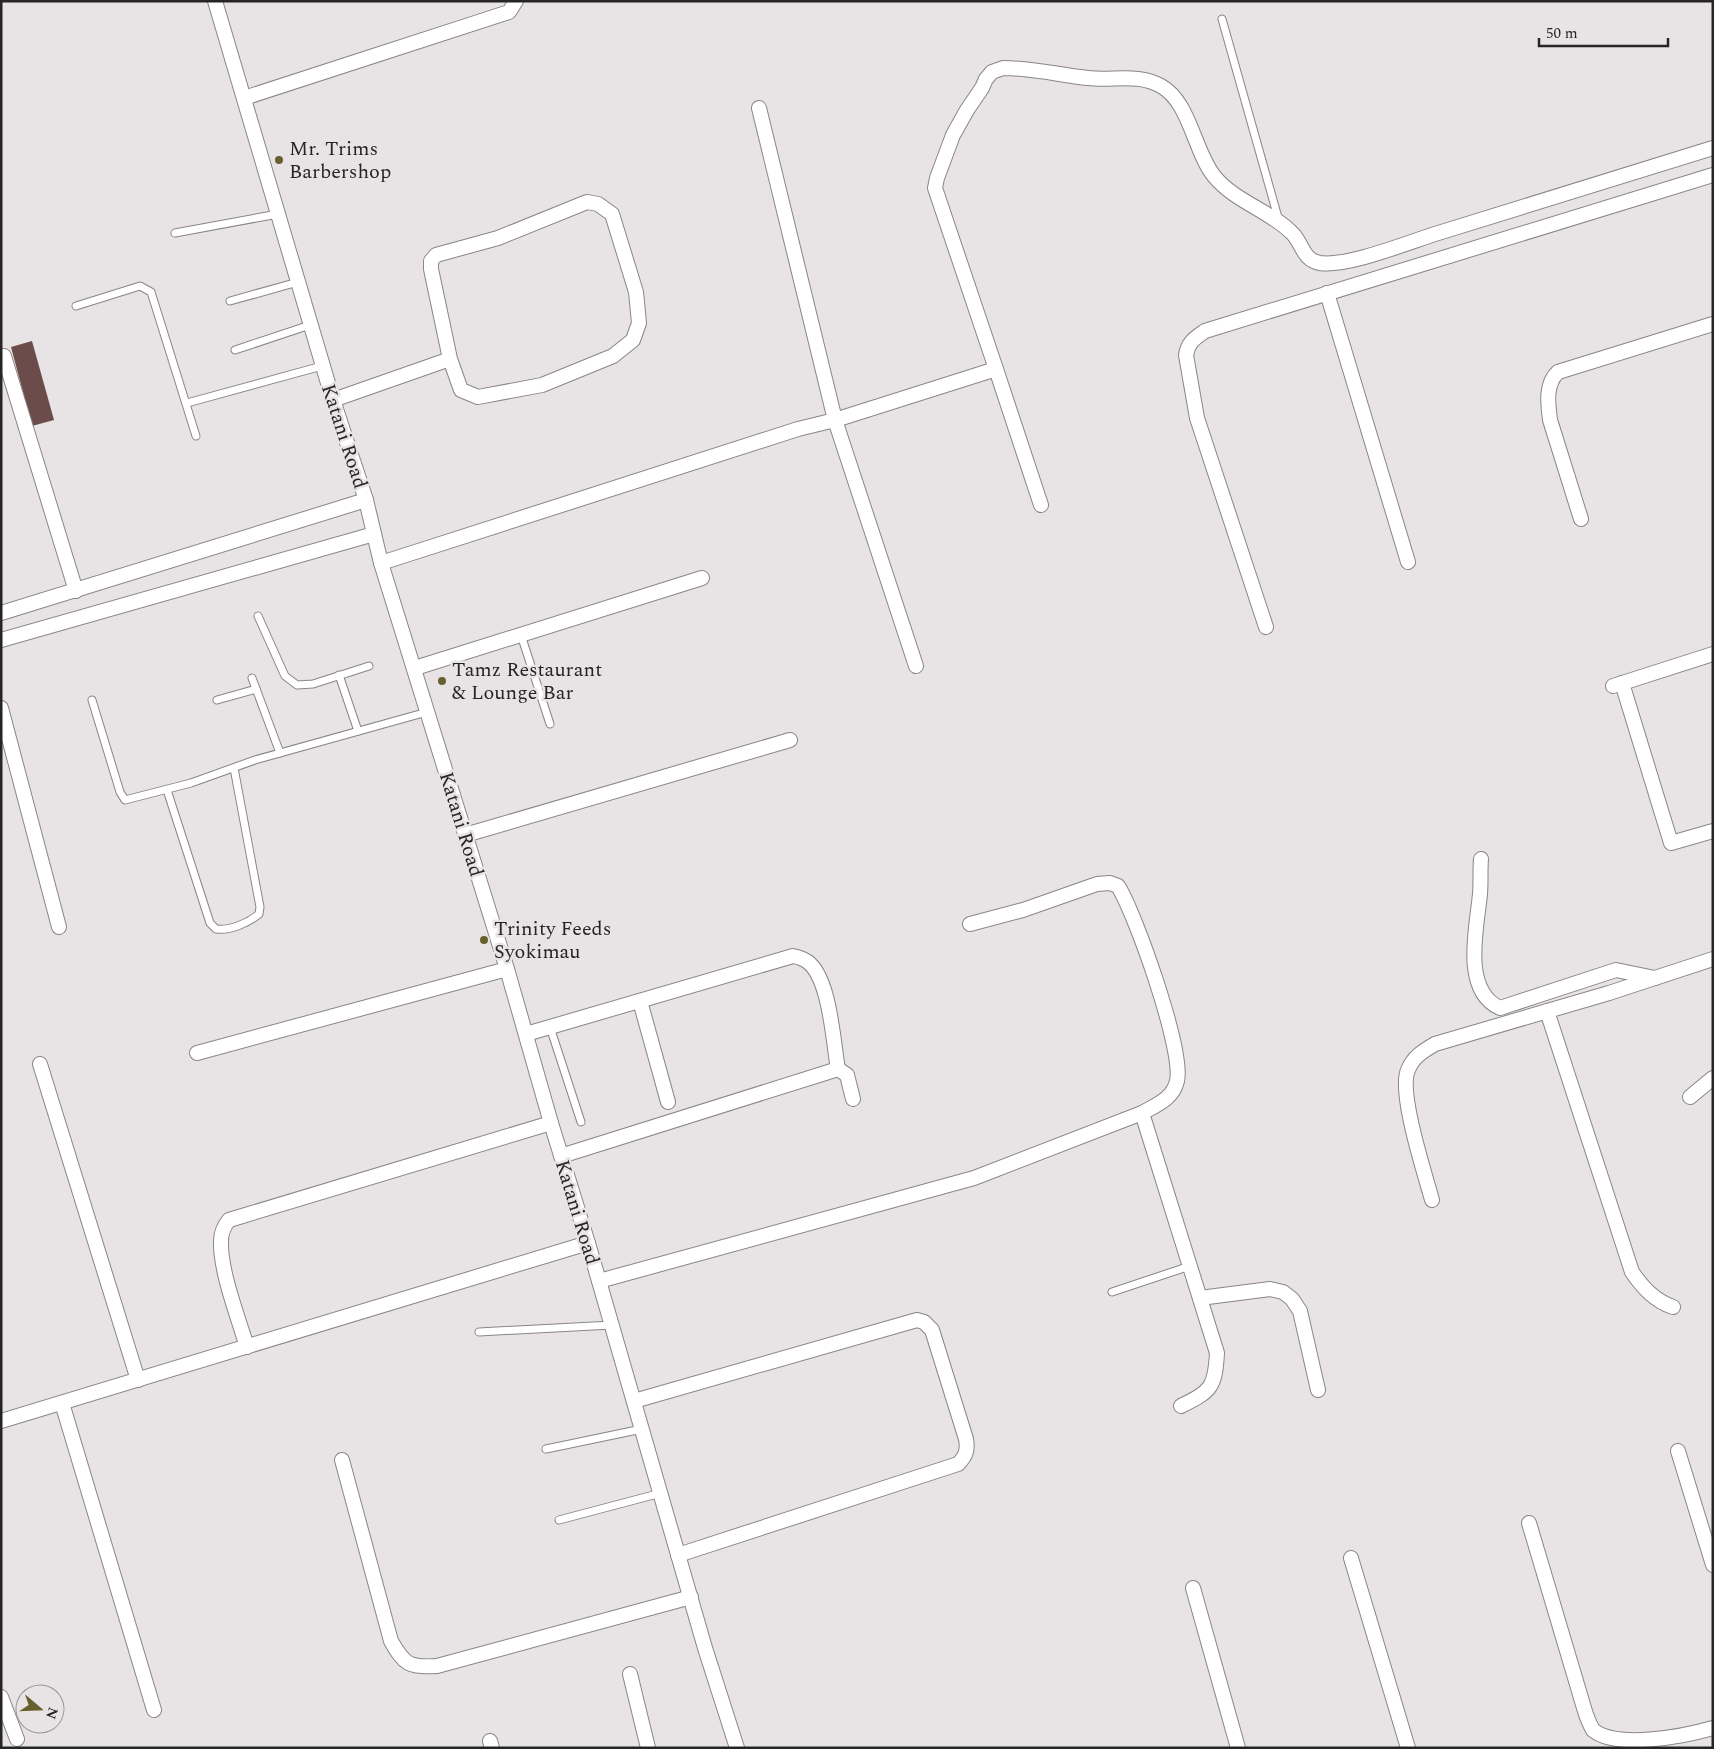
<svg xmlns="http://www.w3.org/2000/svg" width="1714" height="1749" font-family="Spectral,serif">
  <style>
    .building { fill: #6c4c4b }
    .lines { fill: none; stroke-linecap: round; stroke-linejoin: round }
    .service-casing { stroke: #8a8586; stroke-width: 9 }
    .minor-casing { stroke: #8a8586; stroke-width: 16 }
    .service { stroke: #fff; stroke-width: 7 }
    .minor { stroke: #fff; stroke-width: 14 }
    .poi-dot { fill: #67602c; stroke: #e8e3e4; stroke-width: 2 }
    .labels { text-anchor: middle; stroke-width: 5; stroke-linejoin: round; paint-order: stroke }
    .poi-label { font-size: 20px; fill: #262525; stroke: #e8e3e4; text-anchor: start }
    .street-label { font-size: 20px; fill: #262525; stroke: #e8e3e4 }
  </style>
  <rect width="100%" height="100%" fill="#e8e3e4"/>
  <path class="building" d="M32,341L54,420L32,426L11,347Z"/>
  <g class="lines">
    <defs>
      <g id="service">
        <path d="M1222,19L1279,221"/>
        <path d="M175,233L278,214"/>
        <path d="M230,301L298,282"/>
        <path d="M76,306L140,286L151,292L196,436"/>
        <path d="M235,350L310,325"/>
        <path d="M187,403L322,366"/>
        <path d="M258,616L285,676L297,685L313,684L369,666"/>
        <path d="M521,635L550,724"/>
        <path d="M339,675L358,731"/>
        <path d="M252,678L280,753"/>
        <path d="M92,700L120,792L125,800L191,783L255,760L427,712"/>
        <path d="M217,700L256,689"/>
        <path d="M167,790L210,923L216,929C230,931 248,923 259,914L260,907L234,768"/>
        <path d="M550,1027L581,1122"/>
        <path d="M1112,1292L1190,1266"/>
        <path d="M479,1332L612,1325"/>
        <path d="M546,1449L642,1429"/>
        <path d="M559,1520L661,1493"/>
      </g>
      <g id="minor">
        <path d="M215,1L333,400L366,500L381,563L507,969L551,1123L588,1243L705,1648L737,1748"/>
        <path d="M244,98L509,12L516,1"/>
        <path d="M759,108L835,420L916,666"/>
        <path d="M1327,293L1408,562"/>
        <path d="M4,356L76,591"/>
        <path d="M996,369L1041,505"/>
        <path d="M333,400L450,359L431,269V261L436,255L498,238L587,202L598,204L612,214L636,292L639,323L633,340L613,356L542,385L478,397L461,390L450,359"/>
        <path d="M1581,519L1550,420C1548,404 1545,384 1558,372L1713,324"/>
        <path d="M381,563L798,429L835,420L996,369L935,188L937,178L953,135L967,110L982,88L986,79L992,72L1003,68C1032,68 1060,75 1088,78C1113,81 1138,73 1161,86C1190,102 1194,151 1214,176C1235,202 1271,211 1293,234C1303,245 1303,260 1320,263C1347,267 1407,243 1435,234C1527,206 1620,177 1713,148"/>
        <path d="M1,613L366,500"/>
        <path d="M1266,627L1197,418L1186,355C1188,342 1195,338 1205,331L1713,175"/>
        <path d="M1,640L374,534"/>
        <path d="M415,668L702,578"/>
        <path d="M1622,683L1671,843L1713,831"/>
        <path d="M1613,686L1713,654"/>
        <path d="M1,708L59,927"/>
        <path d="M465,835L790,740"/>
        <path d="M1481,859C1480,871 1481,883 1480,894C1477,927 1461,990 1500,1008L1616,970L1655,978"/>
        <path d="M640,1001L668,1102"/>
        <path d="M1547,1011L1632,1272C1643,1288 1655,1301 1673,1307"/>
        <path d="M526,1034L793,956C798,957 804,959 808,962C830,979 833,1041 838,1069"/>
        <path d="M197,1053L507,969"/>
        <path d="M40,1064L138,1380"/>
        <path d="M1690,1097L1713,1078"/>
        <path d="M1142,1113L1217,1353C1215,1388 1211,1391 1181,1406"/>
        <path d="M561,1156L838,1069L847,1075L853,1099"/>
        <path d="M1432,1200C1425,1174 1398,1092 1408,1070C1413,1057 1423,1051 1435,1044L1609,993L1713,959"/>
        <path d="M599,1281L974,1178L1142,1113C1156,1105 1173,1099 1177,1081C1184,1051 1136,915 1118,886L1110,883L1097,884L1023,910L970,924"/>
        <path d="M1200,1298L1270,1289L1283,1292L1292,1299L1300,1311L1318,1390"/>
        <path d="M247,1347C238,1317 220,1271 221,1241C221,1232 224,1226 229,1220L551,1123"/>
        <path d="M634,1401L917,1320L924,1322L932,1330L966,1439C968,1450 966,1456 958,1464L678,1555"/>
        <path d="M62,1403L154,1710"/>
        <path d="M1,1421L588,1243"/>
        <path d="M1678,1451L1713,1565"/>
        <path d="M342,1460L391,1641C404,1664 409,1668 437,1666L691,1597"/>
        <path d="M1529,1523L1584,1708C1586,1715 1589,1723 1593,1730C1616,1749 1682,1737 1713,1728"/>
        <path d="M1351,1558L1408,1748"/>
        <path d="M1193,1588L1238,1748"/>
        <path d="M630,1674L648,1748"/>
        <path d="M1,1697L17,1739"/>
        <path d="M490,1741L492,1748"/>
      </g>
    </defs>
    <use href="#service" class="service-casing"/>
    <use href="#minor" class="minor-casing"/>
    <use href="#service" class="service"/>
    <use href="#minor" class="minor"/>
  </g>
  <g class="poi-dot">
    <circle cx="279" cy="160" r="5"/>
    <circle cx="442" cy="681" r="5"/>
    <circle cx="484" cy="940" r="5"/>
  </g>
  <g class="labels">
    <g class="poi-label">
      <text x="289" y="155">Mr. Trims<tspan x="289" dy="23">Barbershop</tspan></text>
      <text x="452" y="676">Tamz Restaurant<tspan x="452" dy="23">&amp; Lounge Bar</tspan></text>
      <text x="494" y="935">Trinity Feeds<tspan x="494" dy="23">Syokimau</tspan></text>
    </g>
    <g class="street-label">
      <text transform="translate(345 436) rotate(72)" y="7">Katani Road</text>
      <text transform="translate(462 824) rotate(73)" y="7">Katani Road</text>
      <text transform="translate(578 1212) rotate(73)" y="7">Katani Road</text>
    </g>
  </g>
  <rect width="1714" height="1749" fill="none" stroke="#262525" stroke-width="5"/>
  <g transform="translate(40 1709) rotate(109)"><circle r="24" fill="#e8e3e4" stroke="#9a9798"/>
  <path d="M0-4L9 19L0 12L-9 19Z" fill="#67602c"/>
  <text y="-8" font-size="14" font-weight="bold" text-anchor="middle" fill="#262525">N</text>
  </g>
  <path d="M1539 38v8h129v-8" fill="none" stroke="#262525" stroke-width="2.5"/>
  <text x="1546" y="38" font-size="15" fill="#262525" stroke="#e8e3e4" stroke-width="4" paint-order="stroke">50 m</text>
</svg>
